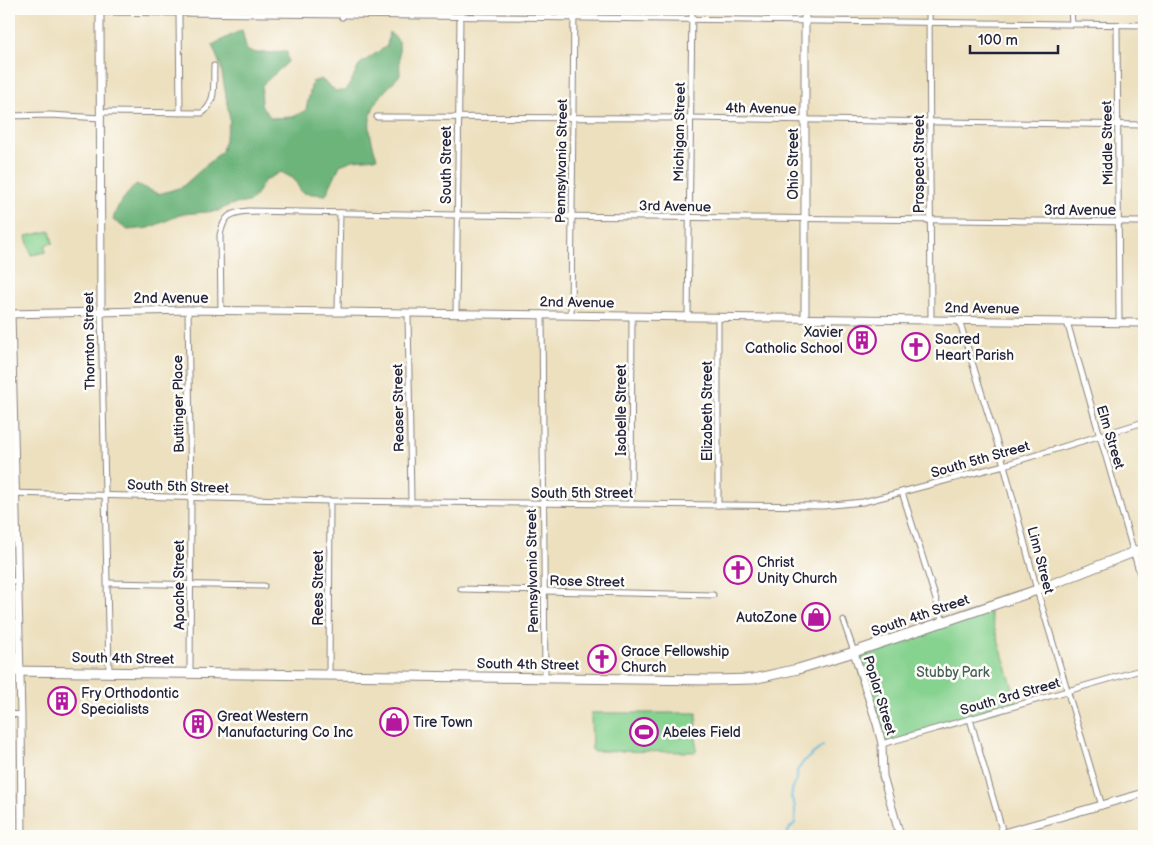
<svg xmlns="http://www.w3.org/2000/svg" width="1153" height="845" font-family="'Balsamiq Sans',sans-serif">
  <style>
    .green { fill: #86d28f; stroke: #547a65 }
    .forest { fill: #6cb47a; stroke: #476b5a }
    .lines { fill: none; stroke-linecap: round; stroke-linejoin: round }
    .stream { stroke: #61bcdf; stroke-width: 2 }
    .street-casing { stroke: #88817d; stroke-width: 7 }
    .secondary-casing { stroke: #88817d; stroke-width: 9 }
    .highway-casing { stroke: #88817d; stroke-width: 11 }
    .street { stroke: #fff; stroke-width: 5 }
    .secondary { stroke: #fff; stroke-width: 7 }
    .highway { stroke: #fff; stroke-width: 9 }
    .labels { text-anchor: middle; stroke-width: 5; stroke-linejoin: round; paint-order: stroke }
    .street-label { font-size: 14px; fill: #22223b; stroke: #fdfcf7 }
    .poi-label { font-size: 14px; fill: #22223b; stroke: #fdfcf7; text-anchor: start }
    .park-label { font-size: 14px; fill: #456058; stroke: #fdfcf7 }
  </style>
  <rect width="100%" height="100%" fill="#fdfcf7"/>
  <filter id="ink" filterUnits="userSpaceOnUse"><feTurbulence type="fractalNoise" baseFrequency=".02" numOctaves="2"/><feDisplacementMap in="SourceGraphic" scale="10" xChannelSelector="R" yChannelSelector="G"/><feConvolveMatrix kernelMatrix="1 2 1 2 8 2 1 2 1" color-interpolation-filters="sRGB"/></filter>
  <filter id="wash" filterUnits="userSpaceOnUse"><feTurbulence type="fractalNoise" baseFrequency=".0096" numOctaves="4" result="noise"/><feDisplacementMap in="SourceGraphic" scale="20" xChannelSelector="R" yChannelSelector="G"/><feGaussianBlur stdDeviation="1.12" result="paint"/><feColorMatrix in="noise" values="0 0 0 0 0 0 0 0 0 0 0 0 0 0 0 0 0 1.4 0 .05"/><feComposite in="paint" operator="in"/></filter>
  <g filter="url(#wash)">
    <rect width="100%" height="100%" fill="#ede0bf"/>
    <g class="green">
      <path d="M50,231L53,243L45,245L46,252L31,255L26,236Z"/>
      <path d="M988,607L1018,705L882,744L854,652Z"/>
      <path d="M591,713H697L696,752L592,751Z"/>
    </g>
    <path class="forest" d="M242,30L247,51L258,53L287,52L288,62L262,85L261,105L271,118L293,117L306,110L312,82L321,79L336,91H346L360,64L387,46L389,32L399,41L400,75C370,106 362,115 377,158L353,160L340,165L326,195L302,193L294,179L281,172L264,181L255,197L249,202L230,205L218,211L182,214L149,228L128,230L113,220C116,205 126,196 136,184L159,194L182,187L222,151L230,120L221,67L212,45Z"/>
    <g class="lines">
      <path class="stream" d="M786,836L790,828L795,823V806L791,797L793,787L797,779V771L804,761L823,746"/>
    </g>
  </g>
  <g filter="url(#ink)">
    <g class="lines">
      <defs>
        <g id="street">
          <path d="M342,9V17"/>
          <path d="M929,9L931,319"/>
          <path d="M1071,9L1072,24"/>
          <path d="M101,12C449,19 797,20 1144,25"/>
          <path d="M179,14L180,113"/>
          <path d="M1117,25L1119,322"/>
          <path d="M101,112L202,113C217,103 213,82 214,66"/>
          <path d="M9,116L50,115L101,118"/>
          <path d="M377,117L691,118L1144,125"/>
          <path d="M188,310L191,498L190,673"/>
          <path d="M221,310L220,235C224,216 229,213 248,211L457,215L1144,222"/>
          <path d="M101,311L109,672"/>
          <path d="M338,311L340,213"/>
          <path d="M408,313L411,502"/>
          <path d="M456,313L460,18"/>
          <path d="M542,314L545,678"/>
          <path d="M571,314L574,9"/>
          <path d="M688,317L692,9"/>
          <path d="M718,317V505"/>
          <path d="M959,320L1004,465L1037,590L1102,806"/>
          <path d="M1067,322L1144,588"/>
          <path d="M902,492L943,622"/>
          <path d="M9,493L330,501L823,506L863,502L902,492L1004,465L1144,422"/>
          <path d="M631,504L632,316"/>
          <path d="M9,581H17"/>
          <path d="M108,583L264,586"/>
          <path d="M461,589L713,595"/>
          <path d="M843,620L854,652"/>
          <path d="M329,675L330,501"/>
          <path d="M9,714L21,715"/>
          <path d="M970,719L1003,833"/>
          <path d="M882,744L1144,669"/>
        </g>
        <g id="secondary">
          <path d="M100,9L101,311"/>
          <path d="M805,9V318"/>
          <path d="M9,314L188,310L1144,323"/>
          <path d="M11,314L21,715L22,836"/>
          <path d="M854,652L877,724L882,744L883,776L900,836"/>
          <path d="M993,836L1144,793"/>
        </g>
        <path id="highway" d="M9,671L713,680L753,679L798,669L854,652L1037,590L1144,548"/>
      </defs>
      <use href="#street" class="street-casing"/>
      <use href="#secondary" class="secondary-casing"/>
      <use href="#highway" class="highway-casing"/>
      <use href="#street" class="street"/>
      <use href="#secondary" class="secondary"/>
      <use href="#highway" class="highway"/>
    </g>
  </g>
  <defs>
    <symbol id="building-ring" viewBox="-11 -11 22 22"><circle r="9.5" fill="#fdfcf7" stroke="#b5179e" stroke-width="1.5"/><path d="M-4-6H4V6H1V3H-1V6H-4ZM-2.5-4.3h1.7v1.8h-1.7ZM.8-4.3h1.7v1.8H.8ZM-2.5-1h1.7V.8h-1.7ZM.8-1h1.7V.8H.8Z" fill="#b5179e"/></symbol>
    <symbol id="church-ring" viewBox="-11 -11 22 22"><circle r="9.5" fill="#fdfcf7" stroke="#b5179e" stroke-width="1.5"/><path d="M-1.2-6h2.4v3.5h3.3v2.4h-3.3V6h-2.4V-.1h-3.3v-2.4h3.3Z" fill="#b5179e"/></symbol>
    <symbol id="shop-ring" viewBox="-11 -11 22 22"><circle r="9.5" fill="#fdfcf7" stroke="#b5179e" stroke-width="1.5"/><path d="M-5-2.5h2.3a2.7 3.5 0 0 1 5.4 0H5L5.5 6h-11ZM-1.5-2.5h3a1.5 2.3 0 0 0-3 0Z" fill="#b5179e"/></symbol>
    <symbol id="stadium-ring" viewBox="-11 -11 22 22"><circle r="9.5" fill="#fdfcf7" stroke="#b5179e" stroke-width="1.5"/><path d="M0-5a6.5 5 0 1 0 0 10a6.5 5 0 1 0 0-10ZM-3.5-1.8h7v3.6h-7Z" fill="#b5179e"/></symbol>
  </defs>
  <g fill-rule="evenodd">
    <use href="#building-ring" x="846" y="324" width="32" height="32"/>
    <use href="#church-ring" x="900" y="331" width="32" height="32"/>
    <use href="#church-ring" x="722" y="554" width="32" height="32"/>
    <use href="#shop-ring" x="800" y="601" width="32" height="32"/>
    <use href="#church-ring" x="586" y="643" width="32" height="32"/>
    <use href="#building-ring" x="46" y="685" width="32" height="32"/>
    <use href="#shop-ring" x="378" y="706" width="32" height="32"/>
    <use href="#building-ring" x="182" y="708" width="32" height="32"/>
    <use href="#stadium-ring" x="628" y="716" width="32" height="32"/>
  </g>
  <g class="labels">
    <g class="street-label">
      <text transform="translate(761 108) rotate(1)" y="5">4th Avenue</text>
      <text transform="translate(679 132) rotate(-89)" y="5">Michigan Street</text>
      <text transform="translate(1107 143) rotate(-91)" y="5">Middle Street</text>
      <text transform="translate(561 161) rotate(-89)" y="5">Pennsylvania Street</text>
      <text transform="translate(793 164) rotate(-90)" y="5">Ohio Street</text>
      <text transform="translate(919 164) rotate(-90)" y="5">Prospect Street</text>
      <text transform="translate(446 165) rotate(-90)" y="5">South Street</text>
      <text transform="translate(675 206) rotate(1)" y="5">3rd Avenue</text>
      <text x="1080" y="215">3rd Avenue</text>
      <text x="171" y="303">2nd Avenue</text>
      <text transform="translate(577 302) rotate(1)" y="5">2nd Avenue</text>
      <text transform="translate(982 308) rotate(1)" y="5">2nd Avenue</text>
      <text transform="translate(89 341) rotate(-91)" y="5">Thornton Street</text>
      <text transform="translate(178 404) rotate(-91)" y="5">Buttinger Place</text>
      <text transform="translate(398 408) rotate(-91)" y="5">Reaser Street</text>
      <text transform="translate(621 410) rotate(-90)" y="5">Isabelle Street</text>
      <text transform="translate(707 411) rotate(-90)" y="5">Elizabeth Street</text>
      <text transform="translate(1111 437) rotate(73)" y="5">Elm Street</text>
      <text transform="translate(980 459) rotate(-16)" y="5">South 5th Street</text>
      <text transform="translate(178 486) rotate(2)" y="5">South 5th Street</text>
      <text x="582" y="498">South 5th Street</text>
      <text transform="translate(1041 560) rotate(75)" y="5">Linn Street</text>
      <text transform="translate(532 571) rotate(-91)" y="5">Pennsylvania Street</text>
      <text transform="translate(587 581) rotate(1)" y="5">Rose Street</text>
      <text transform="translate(179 585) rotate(-90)" y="5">Apache Street</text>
      <text transform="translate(318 588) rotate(-90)" y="5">Rees Street</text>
      <text transform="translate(920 615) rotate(-19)" y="5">South 4th Street</text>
      <text transform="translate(123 658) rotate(1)" y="5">South 4th Street</text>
      <text transform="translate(528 664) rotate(1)" y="5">South 4th Street</text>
      <text transform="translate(880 695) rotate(73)" y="5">Poplar Street</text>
      <text transform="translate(1010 696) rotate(-16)" y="5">South 3rd Street</text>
    </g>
    <g class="poi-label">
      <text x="843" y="337" text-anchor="end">Xavier<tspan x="843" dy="16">Catholic School</tspan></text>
      <text x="935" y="344">Sacred<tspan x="935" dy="16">Heart Parish</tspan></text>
      <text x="757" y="567">Christ<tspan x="757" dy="16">Unity Church</tspan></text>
      <text x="797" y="622" text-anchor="end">AutoZone</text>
      <text x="621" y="656">Grace Fellowship<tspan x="621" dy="16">Church</tspan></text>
      <text x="81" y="698">Fry Orthodontic<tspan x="81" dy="16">Specialists</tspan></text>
      <text x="217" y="721">Great Western<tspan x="217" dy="16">Manufacturing Co Inc</tspan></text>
      <text x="413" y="727">Tire Town</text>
      <text x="663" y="737">Abeles Field</text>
    </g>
    <g class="park-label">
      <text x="953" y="677">Stubby Park</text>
    </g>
  </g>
  <rect width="1153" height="845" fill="none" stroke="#fdfcf7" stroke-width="30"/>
  <path d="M970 45v8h88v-8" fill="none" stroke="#22223b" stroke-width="2.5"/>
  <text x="978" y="45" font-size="15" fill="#22223b" stroke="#fdfcf7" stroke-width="4" paint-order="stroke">100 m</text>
</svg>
